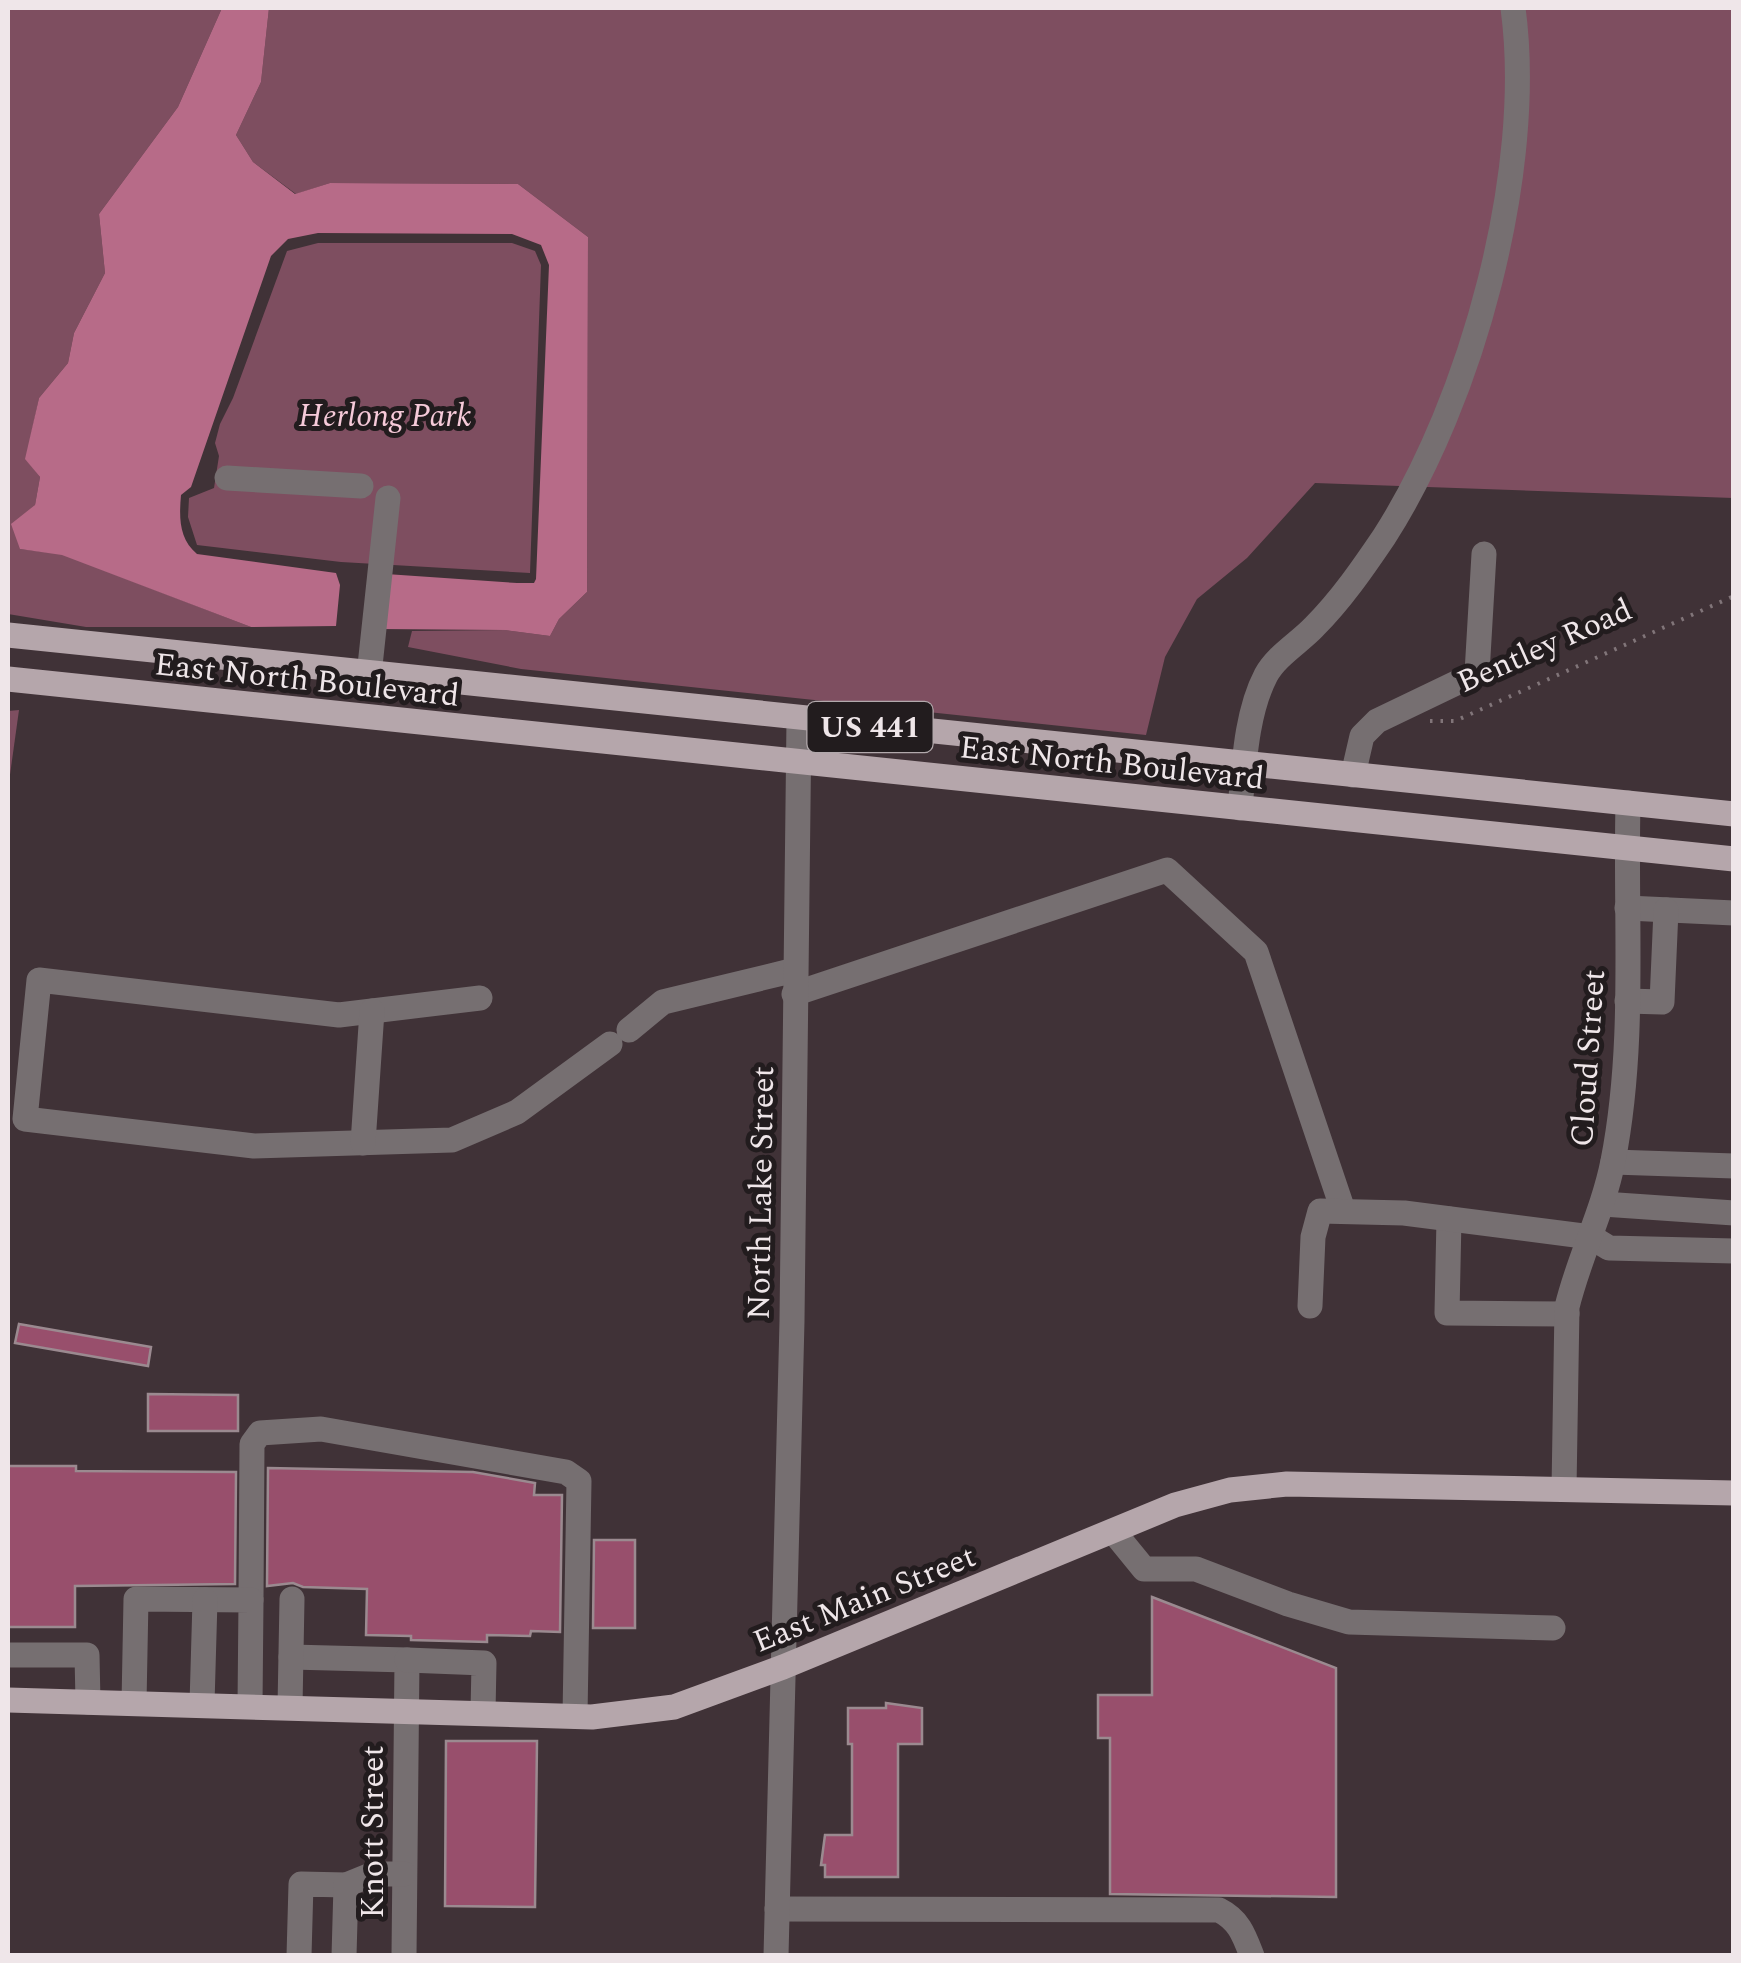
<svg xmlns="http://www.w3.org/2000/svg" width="1741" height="1963" font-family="Spectral,serif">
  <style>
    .green { fill: #7e4e60 }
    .water { fill: #b76b88 }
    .building { fill: #984f6c; stroke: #9b8a90; stroke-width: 2.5 }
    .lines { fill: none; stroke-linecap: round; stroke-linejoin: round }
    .path { stroke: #817579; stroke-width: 4; stroke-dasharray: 2.5 8; stroke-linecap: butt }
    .minor { stroke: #766f71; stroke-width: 25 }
    .major { stroke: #b5a6ab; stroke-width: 25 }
    .labels { text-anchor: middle; stroke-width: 10; stroke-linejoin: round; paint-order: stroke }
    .shield { fill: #221c1e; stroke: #b2a9ac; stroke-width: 2.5 }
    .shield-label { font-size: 30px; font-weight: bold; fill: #efe6e9 }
    .park-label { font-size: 32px; font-style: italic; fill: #f6cad9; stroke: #221c1e }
    .street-label { font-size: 32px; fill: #efe6e9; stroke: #221c1e }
  </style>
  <rect width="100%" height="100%" fill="#403237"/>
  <g class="green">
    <path d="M8,8H222L178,107L99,214L105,273L74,333L68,363L39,398L26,459L40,477L35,505L20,549L62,554L251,627H86L8,614Z"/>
    <path d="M269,8H1733V498L1315,483L1247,558L1197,599L1165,657L1146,735L521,669L408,647L412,631L505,630L550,636L559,619L587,592L588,237L518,184L330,183L296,194L253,162L236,135L261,82Z"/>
    <path d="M318,243H512L535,251L541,265L530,573L341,562L197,545L188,517L189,498L214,488L219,456L215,443L220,424L233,398L287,251Z"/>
    <path d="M19,710L8,789V711Z"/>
  </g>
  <path class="water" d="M222,8H269L261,82L236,135L253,162L295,194L330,183L518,184L588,237L587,592L559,619L550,636L505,630L378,629L386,574L517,583H534L536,579L549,265L541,245L512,234L318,233L288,239L271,256L191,487L181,495C179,518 179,539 197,554L336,573L340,585L336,626L251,627L62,555L20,549L11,524L35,505L40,477L25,459L39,398L68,363L74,333L105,273L99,214L178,107Z"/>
  <g class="building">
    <path d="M19,1324L151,1347L148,1366L15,1343Z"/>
    <path d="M148,1394L238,1395V1431H148Z"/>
    <path d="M8,1466H76V1471L236,1472L235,1584L75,1586V1627H8Z"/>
    <path d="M268,1468L473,1472L535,1483L534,1495H562L560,1632L531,1631L530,1636L487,1635V1642L411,1640V1636L366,1635L367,1589L303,1587L293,1583L267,1586Z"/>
    <path d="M594,1540H635V1628H593Z"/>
    <path d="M1152,1597L1336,1668V1897L1110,1894V1738H1098V1695H1152Z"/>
    <path d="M886,1703L922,1708V1744H898V1877H825V1865H821L825,1835H852V1744H848V1708H886Z"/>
    <path d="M446,1741H537L535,1907L445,1906Z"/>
  </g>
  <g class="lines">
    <path class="path" d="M1430,721H1455L1734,596"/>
    <g class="minor">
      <path d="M227,478L361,486"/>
      <path d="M369,675L388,498"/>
      <path d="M1353,775L1362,736L1377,721L1477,673L1484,554"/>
      <path d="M1240,808C1244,766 1246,713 1266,675C1276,656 1300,642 1314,627C1341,600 1363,568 1384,537C1472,400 1535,170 1513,8"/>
      <path d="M1627,908L1734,913"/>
      <path d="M794,994L1167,870L1256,952L1343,1210"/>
      <path d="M480,998L339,1015L39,980L25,1119L254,1146L452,1140L517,1112L610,1044"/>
      <path d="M1627,1001L1662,1002L1666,910"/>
      <path d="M629,1030L663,1002L795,970"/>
      <path d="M363,1143L372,1011"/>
      <path d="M1613,1162L1734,1166"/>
      <path d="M1603,1204L1734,1213"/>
      <path d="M1449,1219L1447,1313L1567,1314"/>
      <path d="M1310,1306L1313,1237L1320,1211L1404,1213L1591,1237L1609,1248L1734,1251"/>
      <path d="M1564,1489L1567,1307C1579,1257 1603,1212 1613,1161C1636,1043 1625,923 1628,803"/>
      <path d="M1113,1531L1144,1569H1196L1288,1604L1349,1622L1553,1628"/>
      <path d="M251,1600L252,1444L260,1433L321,1429L566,1472L579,1481L575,1716"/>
      <path d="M8,1655H87L88,1702"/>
      <path d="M291,1657L407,1660L404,1956"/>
      <path d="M407,1660L484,1663L483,1712"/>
      <path d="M134,1703L136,1599L251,1600L250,1706"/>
      <path d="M202,1704L205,1600"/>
      <path d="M290,1707L292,1599"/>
      <path d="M777,1909L1219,1910C1239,1920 1244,1935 1252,1956"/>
      <path d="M299,1956L301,1884L346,1885"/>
      <path d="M344,1956L346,1885L373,1874H404"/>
      <path d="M776,1956L792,1321L799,719"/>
    </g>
    <g class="major">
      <path d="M8,635L1734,814"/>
      <path d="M8,679L1734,859"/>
      <path d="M8,1700L592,1717L674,1707L783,1667L1175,1505L1230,1490L1287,1484L1734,1493"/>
    </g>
  </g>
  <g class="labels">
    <rect class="shield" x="807.5" y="702" width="125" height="50" rx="8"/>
    <g class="shield-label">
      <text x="870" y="737">US 441</text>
    </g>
    <g class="park-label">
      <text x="385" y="426">Herlong Park</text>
    </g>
    <g class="street-label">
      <text transform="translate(1544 645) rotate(-24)" y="11">Bentley Road</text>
      <text transform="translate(307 679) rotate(6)" y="11">East North Boulevard</text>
      <text transform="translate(1112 762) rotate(6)" y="11">East North Boulevard</text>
      <text transform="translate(1587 1058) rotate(-86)" y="11">Cloud Street</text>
      <text transform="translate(760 1193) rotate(-89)" y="11">North Lake Street</text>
      <text transform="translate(864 1598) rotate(-22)" y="11">East Main Street</text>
      <text transform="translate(372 1832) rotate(-90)" y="11">Knott Street</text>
    </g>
  </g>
  <rect width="1741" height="1963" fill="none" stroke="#efe6e9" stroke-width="20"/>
</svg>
